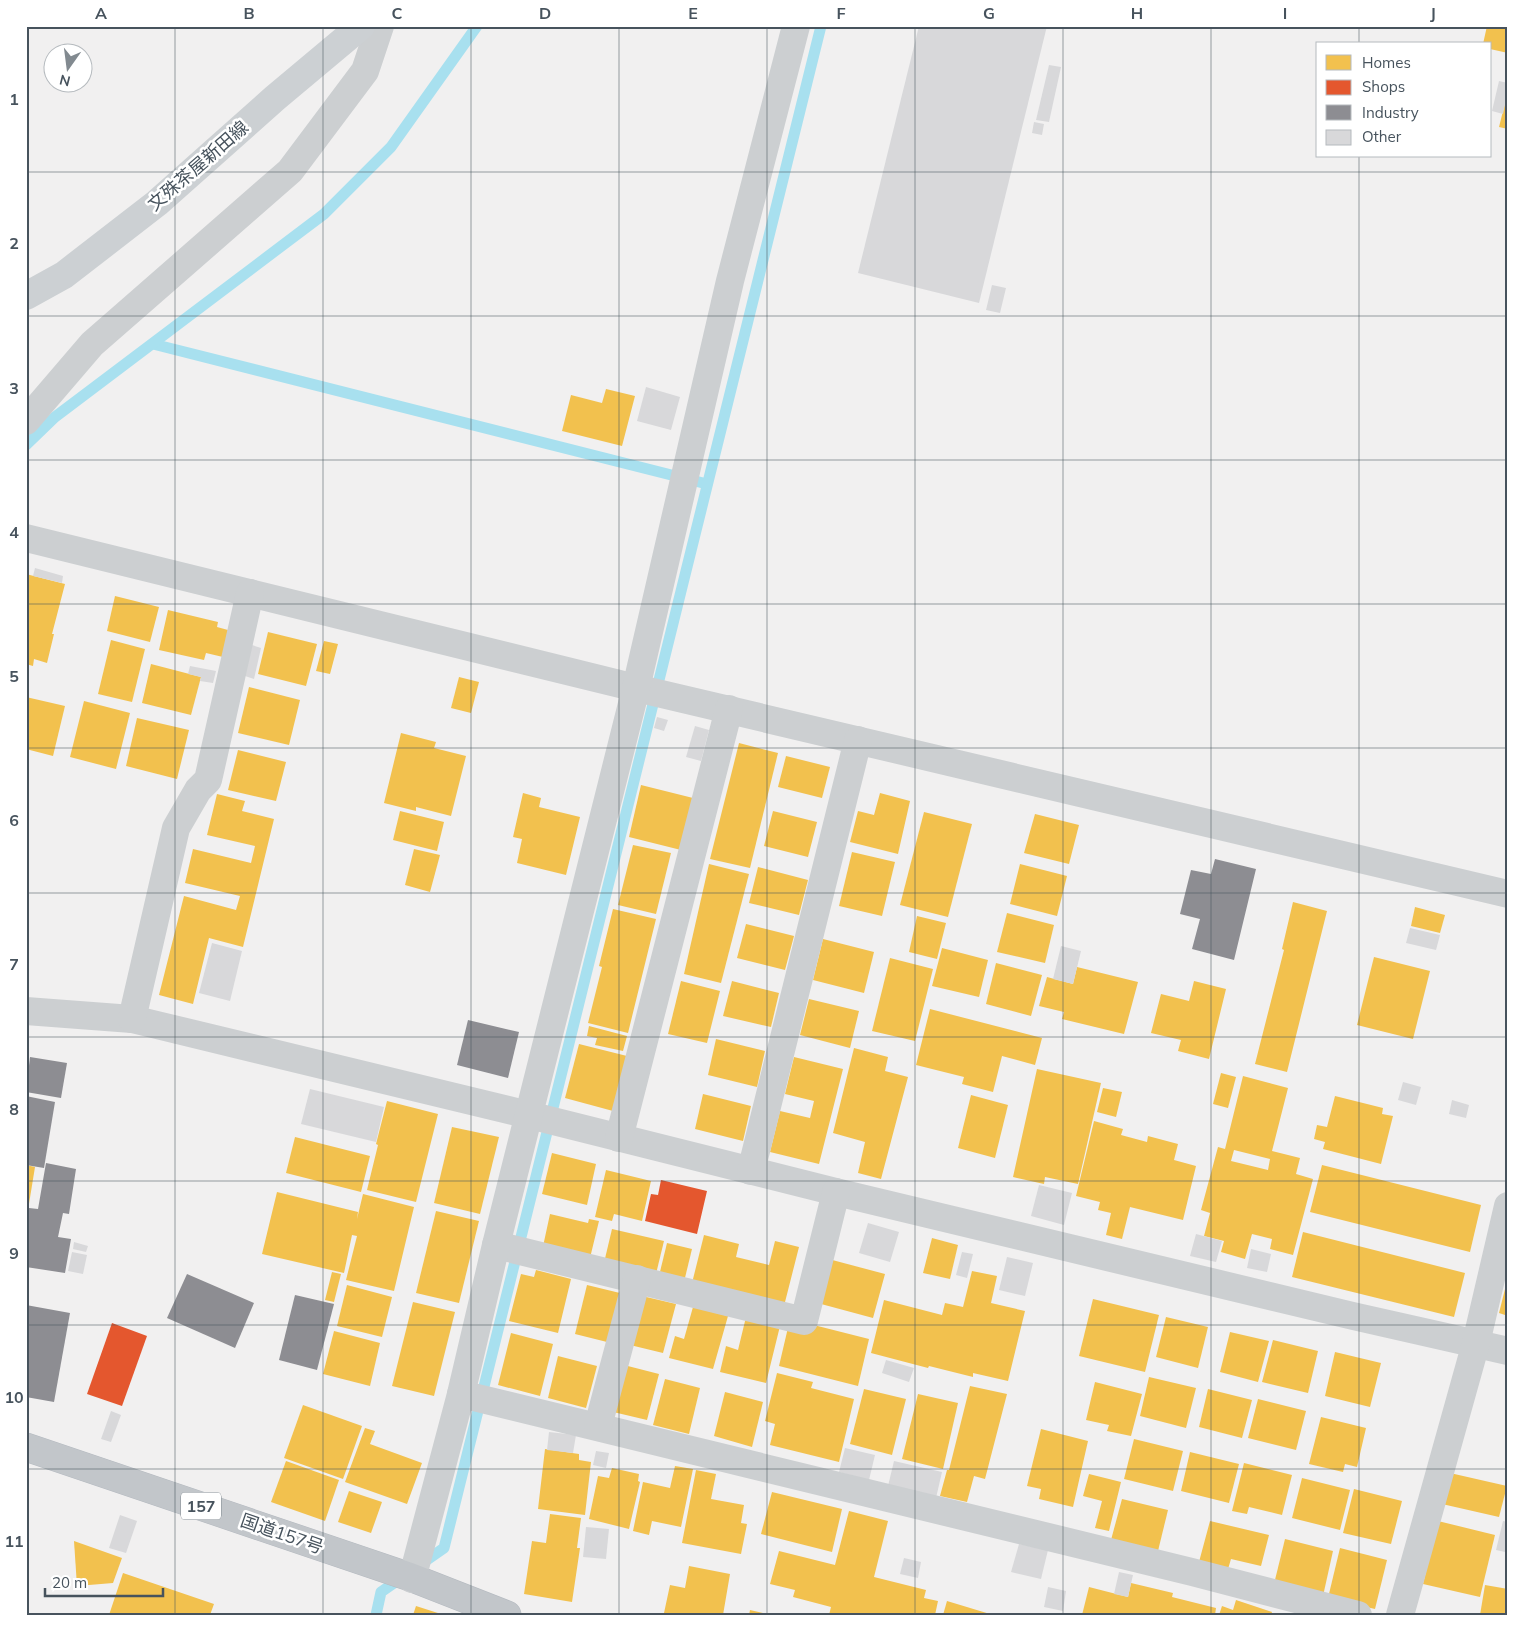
<svg xmlns="http://www.w3.org/2000/svg" width="1534" height="1641" font-family="Mulish,'Noto Sans JP',sans-serif">
  <style>
    .homes { fill: #f2c14e; fill-rule: evenodd }
    .shops { fill: #e4572e }
    .industry { fill: #8d8d92 }
    .lines { fill: none; stroke-linecap: round; stroke-linejoin: round }
    .stream { stroke: #a8e0ef; stroke-width: 11 }
    .building { fill: #d8d8da }
    .trunk-casing { stroke: #b5bac0; stroke-width: 29 }
    .minor { stroke: #cccfd1; stroke-width: 28 }
    .secondary { stroke: #ccd0d3; stroke-width: 28 }
    .trunk { stroke: #c2c6ca; stroke-width: 28 }
    .grid { fill: none; stroke: #47535d; stroke-width: 1; stroke-opacity: 0.55 }
    .labels { text-anchor: middle; stroke-width: 5; stroke-linejoin: round; paint-order: stroke }
    .shield { fill: #fff; stroke: #7e878e; stroke-width: 1 }
    .shield-label { font-size: 16px; font-weight: bold; fill: #47535d }
    .street-label { font-size: 18px; fill: #47535d; stroke: #fff }
    .neatline { fill: none; stroke: #47535d; stroke-width: 2 }
    .grid-label { font-size: 16px; text-anchor: middle; font-weight: bold; fill: #47535d }
  </style>
  <rect width="100%" height="100%" fill="#f1f0f0"/>
  <g class="homes">
    <path d="M1487,26H1508V53L1490,49V44H1483Z"/>
    <path d="M1507,95H1508V129L1499,127Z"/>
    <path d="M606,389L635,396L622,446L562,431L571,395L602,403Z"/>
    <path d="M26,574L65,584L52,634H54L47,663L34,659L33,666L26,664Z"/>
    <path d="M115,596L159,607L150,642L107,631Z"/>
    <path d="M168,610L218,622L217,627L228,630L223,657L206,653L204,660L159,650Z"/>
    <path d="M268,632L317,644L306,686L258,674Z"/>
    <path d="M111,640L145,649L132,702L98,694Z"/>
    <path d="M324,641L338,644L330,674L316,671Z"/>
    <path d="M151,664L201,677L191,715L142,703Z"/>
    <path d="M459,677L479,682L471,713L451,708Z"/>
    <path d="M249,687L300,700L289,745L238,733Z"/>
    <path d="M26,697L65,706L53,756L26,749Z"/>
    <path d="M84,701L130,713L116,769L70,757Z"/>
    <path d="M137,718L189,730L177,779L126,766Z"/>
    <path d="M401,733L436,742L434,748L466,756L451,816L416,807V811L384,803Z"/>
    <path d="M739,743L778,753L750,868L710,859Z"/>
    <path d="M238,750L286,762L276,801L228,790Z"/>
    <path d="M786,756L830,767L822,798L778,787Z"/>
    <path d="M641,785L693,798L681,850L629,837Z"/>
    <path d="M523,793L541,798L539,807L580,817L566,875L517,863L522,839L513,837Z"/>
    <path d="M880,793L910,801L898,854L850,842L858,811L874,815Z"/>
    <path d="M217,794L245,801L242,811L274,819L243,947L209,938L193,1004L159,995L184,896L236,910L240,896L185,883L193,849L251,863L255,846L207,835Z"/>
    <path d="M400,811L444,822L437,851L393,840Z"/>
    <path d="M773,811L817,822L808,857L764,846Z"/>
    <path d="M924,812L972,824L948,917L900,905Z"/>
    <path d="M1035,814L1079,825L1069,864L1024,853Z"/>
    <path d="M633,845L671,853L656,914L618,905Z"/>
    <path d="M414,849L440,855L430,892L405,885Z"/>
    <path d="M852,852L895,862L882,916L839,906Z"/>
    <path d="M709,864L749,874L721,983L684,974Z"/>
    <path d="M1020,864L1067,876L1057,916L1010,904Z"/>
    <path d="M758,867L808,880L799,915L749,903Z"/>
    <path d="M1293,902L1327,911L1287,1072L1255,1064L1284,950L1282,949Z"/>
    <path d="M1415,907L1445,915L1440,933L1411,926Z"/>
    <path d="M613,909L656,919L628,1033L588,1023L602,967L599,966Z"/>
    <path d="M1007,913L1054,925L1045,963L997,952Z"/>
    <path d="M917,916L946,923L937,959L909,952Z"/>
    <path d="M746,924L794,936L785,970L737,958Z"/>
    <path d="M823,939L874,952L864,993L813,980Z"/>
    <path d="M942,948L988,960L979,997L932,986Z"/>
    <path d="M1374,957L1430,971L1413,1039L1357,1025Z"/>
    <path d="M890,958L933,969L915,1041L872,1031Z"/>
    <path d="M996,963L1042,975L1031,1016L986,1004Z"/>
    <path d="M1077,967L1138,982L1124,1034L1062,1019L1064,1012L1039,1006L1047,977L1073,984Z"/>
    <path d="M681,981L720,991L707,1043L668,1034Z"/>
    <path d="M732,981L779,993L771,1027L723,1016Z"/>
    <path d="M1194,981L1226,989L1209,1059L1178,1051L1181,1040L1151,1033L1161,994L1189,1001Z"/>
    <path d="M809,999L859,1011L850,1048L800,1035Z"/>
    <path d="M930,1009L1042,1038L1035,1065L1002,1056L993,1092L962,1084L964,1077L916,1065Z"/>
    <path d="M589,1026L627,1036L623,1051L595,1045L597,1038L587,1036Z"/>
    <path d="M716,1039L765,1051L757,1087L708,1075Z"/>
    <path d="M579,1044L627,1056L613,1111L565,1098Z"/>
    <path d="M854,1048L888,1057L885,1071L908,1077L881,1179L858,1173L865,1142L833,1133Z"/>
    <path d="M794,1057L843,1069L819,1164L770,1152L780,1111L810,1118L814,1101L785,1094Z"/>
    <path d="M1037,1069L1101,1083L1078,1184L1045,1177L1044,1184L1013,1177Z"/>
    <path d="M1221,1073L1236,1077L1228,1108L1213,1104Z"/>
    <path d="M1243,1076L1288,1088L1272,1151L1300,1158L1296,1174L1313,1179L1293,1255L1270,1249L1272,1239L1252,1234L1245,1259L1221,1252L1224,1241L1204,1236L1210,1213L1201,1210L1218,1147L1225,1149ZM1234,1150L1270,1159L1268,1170L1231,1161Z"/>
    <path d="M1103,1088L1122,1092L1116,1117L1097,1112Z"/>
    <path d="M703,1094L751,1106L743,1141L695,1129Z"/>
    <path d="M971,1095L1008,1105L995,1158L958,1148Z"/>
    <path d="M1335,1096L1383,1108L1382,1114L1393,1116L1381,1164L1323,1149L1325,1142L1314,1139L1317,1125L1327,1127Z"/>
    <path d="M387,1101L438,1114L416,1202L367,1190L378,1145L376,1144Z"/>
    <path d="M1094,1121L1123,1129L1121,1135L1147,1142L1148,1136L1178,1144L1174,1160L1196,1166L1183,1220L1130,1207L1122,1239L1106,1235L1111,1213L1098,1210L1100,1202L1076,1196Z"/>
    <path d="M452,1127L499,1137L480,1214L434,1203Z"/>
    <path d="M295,1137L370,1156L361,1192L286,1173Z"/>
    <path d="M552,1153L596,1164L587,1205L542,1194Z"/>
    <path d="M26,1165L35,1167L27,1216H26Z"/>
    <path d="M1322,1165L1481,1205L1470,1252L1310,1212Z"/>
    <path d="M606,1170L651,1181L642,1221L614,1214L612,1221L595,1217Z"/>
    <path d="M277,1192L358,1212L357,1219L363,1194L414,1207L394,1291L346,1280L357,1236L352,1235L344,1273L262,1254Z"/>
    <path d="M436,1211L479,1221L459,1303L416,1293Z"/>
    <path d="M550,1214L588,1223L589,1219L599,1221L589,1262L542,1251Z"/>
    <path d="M612,1229L664,1241L655,1278L603,1267Z"/>
    <path d="M1303,1232L1465,1273L1454,1317L1292,1277Z"/>
    <path d="M704,1235L739,1244L736,1257L769,1265L775,1241L799,1247L784,1306L692,1283Z"/>
    <path d="M932,1238L958,1245L950,1279L923,1273Z"/>
    <path d="M667,1243L692,1249L683,1286L658,1280Z"/>
    <path d="M821,1257L885,1274L873,1318L810,1301Z"/>
    <path d="M536,1270L571,1279L558,1333L509,1321L521,1274L534,1277Z"/>
    <path d="M972,1271L997,1276L991,1303L1025,1311L1008,1381L973,1373V1377L929,1366L928,1368L871,1353L884,1300L942,1315L945,1303L963,1307Z"/>
    <path d="M332,1272L341,1274L334,1302L325,1300Z"/>
    <path d="M1507,1281H1508V1316L1499,1313Z"/>
    <path d="M347,1285L392,1297L382,1337L337,1326Z"/>
    <path d="M587,1285L624,1294L611,1343L575,1334Z"/>
    <path d="M642,1296L676,1304L663,1353L630,1345Z"/>
    <path d="M1093,1299L1159,1315L1145,1372L1079,1356Z"/>
    <path d="M413,1302L455,1312L434,1396L392,1386Z"/>
    <path d="M693,1307L728,1316L713,1369L669,1358L675,1336L684,1339Z"/>
    <path d="M746,1317L780,1326L766,1383L720,1372L726,1346L738,1350Z"/>
    <path d="M1166,1317L1208,1327L1198,1368L1156,1357Z"/>
    <path d="M790,1319L869,1339L858,1386L779,1366Z"/>
    <path d="M334,1331L380,1343L370,1386L323,1374Z"/>
    <path d="M1230,1332L1269,1341L1258,1382L1220,1372Z"/>
    <path d="M511,1333L553,1344L540,1396L498,1385Z"/>
    <path d="M1273,1340L1318,1351L1308,1393L1262,1382Z"/>
    <path d="M1335,1352L1381,1363L1370,1407L1325,1396Z"/>
    <path d="M558,1356L597,1366L586,1408L548,1398Z"/>
    <path d="M620,1364L659,1374L647,1420L609,1411Z"/>
    <path d="M777,1373L813,1382L811,1388L854,1399L839,1462L770,1445L775,1424L765,1421Z"/>
    <path d="M1149,1377L1196,1388L1186,1428L1140,1416Z"/>
    <path d="M665,1379L700,1388L689,1434L653,1425Z"/>
    <path d="M1095,1382L1142,1394L1131,1436L1107,1431L1109,1425L1086,1420Z"/>
    <path d="M970,1386L1007,1394L985,1479L974,1476L967,1502L940,1496L947,1470H949Z"/>
    <path d="M864,1389L906,1399L892,1455L850,1444Z"/>
    <path d="M1208,1389L1252,1400L1242,1438L1199,1427Z"/>
    <path d="M725,1392L763,1402L752,1447L714,1436Z"/>
    <path d="M918,1394L958,1403L943,1469L902,1459Z"/>
    <path d="M1258,1399L1306,1411L1296,1450L1248,1438Z"/>
    <path d="M303,1405L362,1426L343,1479L284,1458Z"/>
    <path d="M1321,1417L1366,1428L1357,1467L1345,1464L1343,1472L1309,1464Z"/>
    <path d="M365,1428L375,1431L370,1444L422,1463L407,1504L345,1482Z"/>
    <path d="M1041,1429L1088,1441L1073,1507L1039,1499L1041,1489L1027,1486Z"/>
    <path d="M1134,1439L1183,1451L1173,1491L1124,1479Z"/>
    <path d="M545,1449L579,1454V1460L591,1462L585,1515L538,1509Z"/>
    <path d="M1190,1452L1239,1464L1229,1503L1181,1491Z"/>
    <path d="M286,1461L339,1480L325,1521L271,1502Z"/>
    <path d="M1244,1463L1292,1475L1282,1515L1249,1507L1247,1514L1232,1511Z"/>
    <path d="M675,1466L693,1469L681,1527L652,1521L649,1535L633,1531L643,1482L670,1488Z"/>
    <path d="M612,1468L639,1474L638,1481L640,1482L629,1529L589,1519L598,1476L609,1478Z"/>
    <path d="M696,1470L716,1474L711,1499L744,1505L741,1523L747,1524L741,1554L682,1543Z"/>
    <path d="M1450,1473L1507,1486L1499,1517L1442,1504Z"/>
    <path d="M1089,1474L1121,1482L1109,1531L1095,1528L1102,1501L1083,1496Z"/>
    <path d="M1302,1478L1350,1490L1340,1530L1292,1518Z"/>
    <path d="M1354,1489L1402,1501L1391,1544L1343,1533Z"/>
    <path d="M349,1491L382,1502L371,1533L338,1522Z"/>
    <path d="M772,1492L842,1509L832,1552L761,1534Z"/>
    <path d="M1122,1499L1168,1510L1158,1551L1111,1540Z"/>
    <path d="M849,1511L888,1521L874,1577L926,1590L924,1598L938,1601L935,1615H829L831,1607L793,1597L795,1590L770,1584L779,1551L835,1565Z"/>
    <path d="M550,1514L581,1518L577,1548H580L572,1602L524,1594L532,1541L546,1543Z"/>
    <path d="M1210,1521L1269,1535L1261,1566L1231,1559L1228,1569L1199,1562Z"/>
    <path d="M1438,1521L1495,1535L1480,1597L1423,1584Z"/>
    <path d="M1285,1539L1333,1551L1323,1596L1274,1584Z"/>
    <path d="M74,1541L122,1558L113,1583L77,1586Z"/>
    <path d="M1340,1548L1387,1560L1375,1609L1328,1598Z"/>
    <path d="M689,1566L730,1574L723,1615H672L664,1613L670,1585L685,1588Z"/>
    <path d="M123,1573L214,1604L210,1615H109Z"/>
    <path d="M1131,1583L1173,1593L1172,1597L1216,1608L1215,1615H1082L1089,1587L1128,1597Z"/>
    <path d="M1485,1585L1508,1589V1615H1480Z"/>
    <path d="M1236,1600L1272,1612L1271,1615H1219L1222,1606L1233,1610Z"/>
    <path d="M947,1601L990,1614V1615H943Z"/>
    <path d="M416,1606L441,1614V1615H413Z"/>
    <path d="M750,1610L767,1614V1615H749Z"/>
  </g>
  <g class="shops">
    <path d="M661,1180L707,1191L697,1234L645,1221L651,1194L658,1195Z"/>
    <path d="M112,1323L147,1336L122,1406L87,1394Z"/>
  </g>
  <g class="industry">
    <path d="M1215,859L1256,869L1234,960L1192,949L1200,919L1180,914L1191,870L1211,874Z"/>
    <path d="M468,1020L519,1032L508,1078L457,1065Z"/>
    <path d="M30,1057L67,1063L61,1098L26,1092Z"/>
    <path d="M26,1096L55,1102L44,1168L26,1165Z"/>
    <path d="M46,1163L76,1169L69,1214L63,1213L58,1237L71,1239L65,1273L26,1267V1224L29,1208L38,1209Z"/>
    <path d="M187,1274L254,1303L235,1348L167,1318Z"/>
    <path d="M295,1295L334,1304L317,1370L279,1360Z"/>
    <path d="M26,1305L70,1313L54,1402L26,1397Z"/>
  </g>
  <g class="lines">
    <g class="stream">
      <path d="M153,344L707,484"/>
      <path d="M26,445L55,417L324,214L391,147L477,26"/>
      <path d="M421,1564L444,1548L821,26"/>
      <path d="M376,1615L381,1592L404,1576"/>
    </g>
  </g>
  <g class="building">
    <path d="M919,26H1047L979,303L858,273Z"/>
    <path d="M1049,65L1061,67L1049,122L1036,120Z"/>
    <path d="M1499,81L1508,83V91L1503,114L1492,111Z"/>
    <path d="M1034,122L1044,124L1042,135L1032,133Z"/>
    <path d="M992,285L1006,288L1000,313L986,310Z"/>
    <path d="M646,387L680,397L671,430L637,421Z"/>
    <path d="M35,568L63,576L62,583L33,576Z"/>
    <path d="M252,645L261,648L254,679L245,676Z"/>
    <path d="M190,666L216,671L213,683L200,681L201,677L188,674Z"/>
    <path d="M657,717L668,720L664,731L654,728Z"/>
    <path d="M695,726L709,730L701,761L686,757Z"/>
    <path d="M1410,928L1440,935L1436,950L1406,943Z"/>
    <path d="M212,943L242,951L230,1001L199,993Z"/>
    <path d="M1061,946L1081,951L1073,984L1053,979Z"/>
    <path d="M1403,1082L1421,1087L1416,1105L1398,1100Z"/>
    <path d="M310,1089L384,1107L376,1142L301,1124Z"/>
    <path d="M1452,1100L1469,1105L1466,1118L1449,1114Z"/>
    <path d="M1039,1185L1072,1193L1064,1225L1031,1216Z"/>
    <path d="M868,1223L899,1232L890,1262L859,1253Z"/>
    <path d="M1196,1234L1222,1241L1216,1262L1190,1256Z"/>
    <path d="M74,1242L88,1246L86,1252L73,1249Z"/>
    <path d="M1251,1249L1271,1254L1267,1272L1247,1268Z"/>
    <path d="M72,1252L87,1255L83,1274L68,1271Z"/>
    <path d="M962,1252L973,1254L967,1278L956,1275Z"/>
    <path d="M1007,1257L1033,1263L1025,1296L999,1290Z"/>
    <path d="M886,1360L914,1368L909,1382L882,1373Z"/>
    <path d="M111,1411L121,1415L111,1442L101,1439Z"/>
    <path d="M549,1432L576,1435L573,1453L547,1450Z"/>
    <path d="M845,1448L875,1455L869,1480L839,1472Z"/>
    <path d="M596,1451L609,1453L606,1468L593,1465Z"/>
    <path d="M894,1461L942,1472L936,1498L888,1486Z"/>
    <path d="M120,1515L137,1521L126,1553L109,1548Z"/>
    <path d="M1503,1521L1508,1522V1541L1505,1552L1496,1550Z"/>
    <path d="M586,1527L609,1529L606,1559L583,1557Z"/>
    <path d="M1019,1544L1048,1550L1041,1579L1011,1572Z"/>
    <path d="M904,1558L921,1562L918,1578L900,1574Z"/>
    <path d="M1119,1572L1133,1575L1128,1597L1114,1594Z"/>
    <path d="M1048,1587L1066,1591L1063,1611L1044,1607Z"/>
  </g>
  <g class="lines">
    <defs>
      <path id="trunk" d="M26,1447L410,1577L507,1615"/>
    </defs>
    <use href="#trunk" class="trunk-casing"/>
    <g class="minor">
      <path d="M26,421L92,344L290,171L365,71L380,26"/>
      <path d="M26,538L636,688L1508,894"/>
      <path d="M26,1011L132,1019L529,1115L836,1192L1353,1316L1508,1351"/>
      <path d="M132,1019L176,828L198,790L208,780L250,593"/>
      <path d="M619,1138L729,709"/>
      <path d="M751,1171L858,740"/>
      <path d="M496,1245L804,1321L836,1192"/>
      <path d="M461,1394L1192,1572L1358,1615"/>
      <path d="M598,1426L637,1279"/>
      <path d="M412,1579L461,1394L496,1245L636,688L730,281L796,26"/>
      <path d="M1400,1615L1476,1343L1508,1206"/>
    </g>
    <path class="secondary" d="M26,296L64,275L157,203L275,98L361,26"/>
    <use href="#trunk" class="trunk"/>
  </g>
  <path class="grid" d="M175,26V1615M323,26V1615M471,26V1615M619,26V1615M767,26V1615M915,26V1615M1063,26V1615M1211,26V1615M1359,26V44M1359,156V1615M26,172H1508M26,316H1508M26,460H1508M26,604H1508M26,748H1508M26,893H1508M26,1037H1508M26,1181H1508M26,1325H1508M26,1469H1508"/>
  <g class="labels">
    <rect class="shield" x="181" y="1492.5" width="40" height="27" rx="4"/>
    <g class="shield-label">
      <text x="201" y="1512">157</text>
    </g>
    <g class="street-label">
      <text transform="translate(198 166) rotate(-41)" y="6">文殊茶屋新田線</text>
      <text transform="translate(282 1534) rotate(19)" y="6">国道157号</text>
    </g>
  </g>
  <rect width="1534" height="1641" fill="none" stroke="#ffffff" stroke-width="55"/>
  <rect x="1316" y="42" width="175" height="115" fill="#ffffff" stroke="#b5babe"/>
  <rect x="1326" y="55" width="25" height="15" fill="#f2c14e" stroke="#b5babe"/>
  <text x="1362" y="68" font-size="15" fill="#47535d">Homes</text>
  <rect x="1326" y="80" width="25" height="15" fill="#e4572e" stroke="#b5babe"/>
  <text x="1362" y="92" font-size="15" fill="#47535d">Shops</text>
  <rect x="1326" y="105" width="25" height="15" fill="#8d8d92" stroke="#b5babe"/>
  <text x="1362" y="118" font-size="15" fill="#47535d">Industry</text>
  <rect x="1326" y="130" width="25" height="15" fill="#d8d8da" stroke="#b5babe"/>
  <text x="1362" y="142" font-size="15" fill="#47535d">Other</text>
  <g transform="translate(68 68) rotate(194)"><circle r="24" fill="#ffffff" stroke="#b5babe"/>
  <path d="M0-4L9 19L0 12L-9 19Z" fill="#828a90"/>
  <text y="-8" font-size="14" font-weight="bold" text-anchor="middle" fill="#47535d">N</text>
  </g>
  <path d="M45 1588v8h118v-8" fill="none" stroke="#47535d" stroke-width="2.5"/>
  <text x="52" y="1588" font-size="15" fill="#47535d" stroke="#ffffff" stroke-width="4" paint-order="stroke">20 m</text>
  <rect x="28" y="28" width="1478" height="1586" class="neatline"/>
  <g class="grid-label">
    <text x="101" y="19">A</text>
    <text x="249" y="19">B</text>
    <text x="397" y="19">C</text>
    <text x="545" y="19">D</text>
    <text x="693" y="19">E</text>
    <text x="841" y="19">F</text>
    <text x="989" y="19">G</text>
    <text x="1137" y="19">H</text>
    <text x="1285" y="19">I</text>
    <text x="1433" y="19">J</text>
    <text x="14" y="105">1</text>
    <text x="14" y="249">2</text>
    <text x="14" y="394">3</text>
    <text x="14" y="538">4</text>
    <text x="14" y="682">5</text>
    <text x="14" y="826">6</text>
    <text x="14" y="970">7</text>
    <text x="14" y="1115">8</text>
    <text x="14" y="1259">9</text>
    <text x="14" y="1403">10</text>
    <text x="14" y="1547">11</text>
  </g>
</svg>
